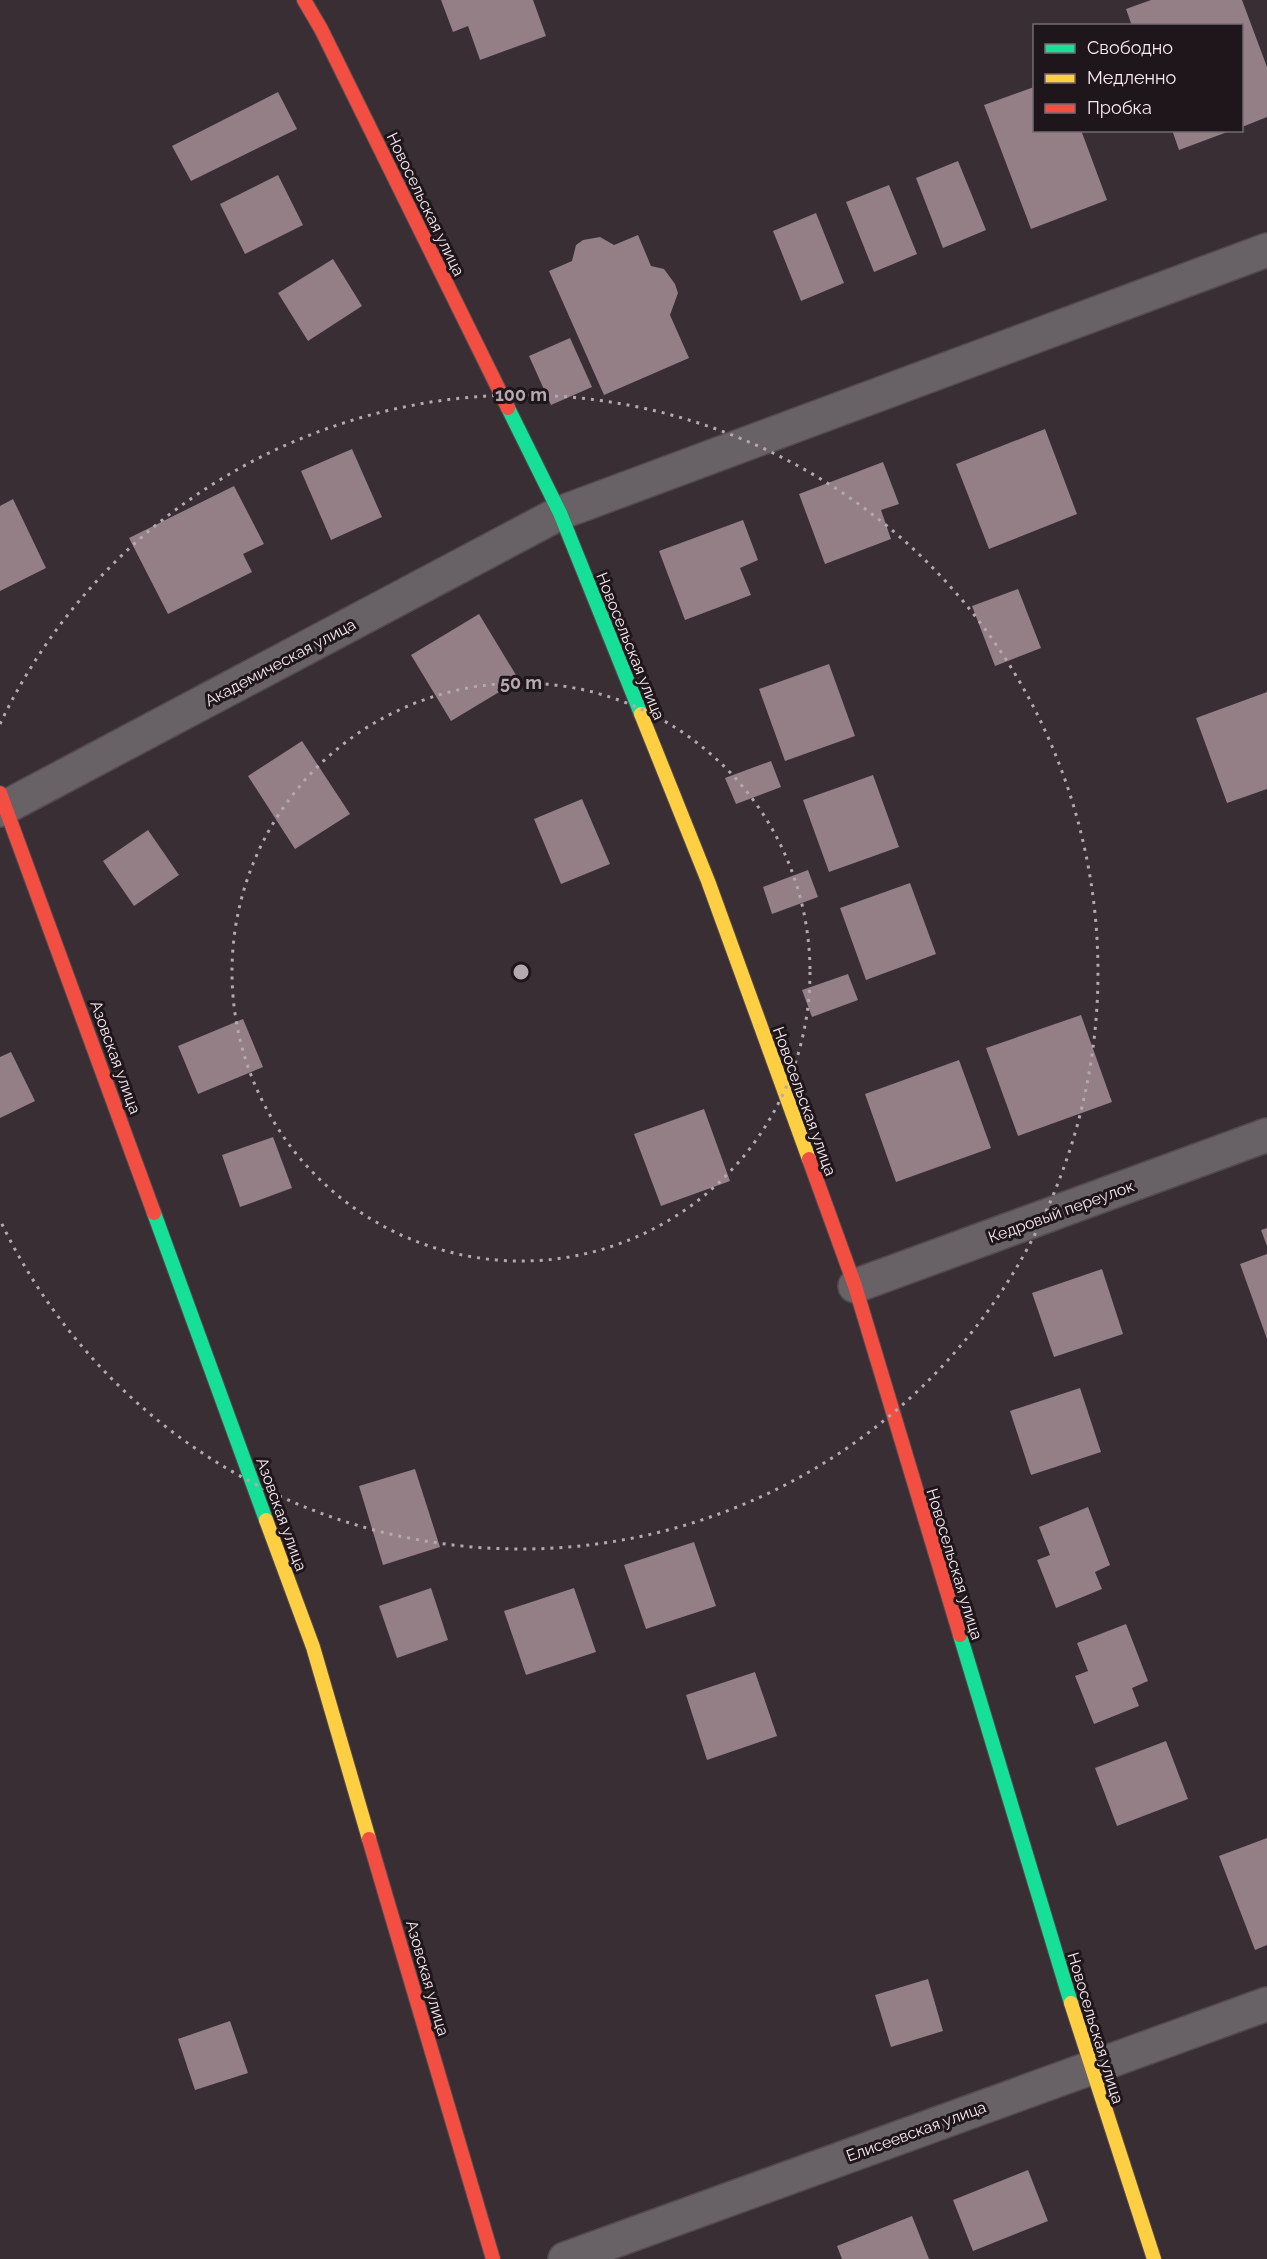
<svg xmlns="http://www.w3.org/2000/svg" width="1267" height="2259" font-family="Raleway,sans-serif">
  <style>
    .building { fill: #937f85 }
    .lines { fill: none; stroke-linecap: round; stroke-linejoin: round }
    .street-casing { stroke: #534a4f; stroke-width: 36 }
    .fast-casing { stroke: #534a4f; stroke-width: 16 }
    .slow-casing { stroke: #534a4f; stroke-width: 16 }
    .jam-casing { stroke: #534a4f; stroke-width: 16 }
    .street { stroke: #686165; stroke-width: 33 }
    .fast { stroke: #16e098; stroke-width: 14 }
    .slow { stroke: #ffcf43; stroke-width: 14 }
    .jam { stroke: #f24e42; stroke-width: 14 }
    .ring { fill: none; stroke: #b5a9b0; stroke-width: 3; stroke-dasharray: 3 6 }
    .labels { text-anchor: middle; stroke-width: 6; stroke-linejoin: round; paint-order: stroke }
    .street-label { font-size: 16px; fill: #f8ebf2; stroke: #1e161a }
    .centre { fill: #b5a9b0; stroke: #1e161a; stroke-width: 3 }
    .ring-label { font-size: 18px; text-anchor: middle; font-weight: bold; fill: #b5a9b0; stroke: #1e161a; stroke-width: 6; stroke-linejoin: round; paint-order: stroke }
  </style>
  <rect width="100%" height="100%" fill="#382e34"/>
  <g class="building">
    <path d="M441,0H533L546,36L480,60L468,26L453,32Z"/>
    <path d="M1151,0H1242L1267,67V117L1242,127V26H1132L1126,9Z"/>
    <path d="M1034,87V130H1081L1107,200L1031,229L984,105Z"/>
    <path d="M278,92L297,129L191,181L172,146Z"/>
    <path d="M1172,130H1230V131L1179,150Z"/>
    <path d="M958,161L986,230L943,248L916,178Z"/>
    <path d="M278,175L303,225L245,254L220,204Z"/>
    <path d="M889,185L917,254L874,272L846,202Z"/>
    <path d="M816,213L844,283L801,301L773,231Z"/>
    <path d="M638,235L651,266L664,269L675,284L678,293L670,315L689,358L604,395L549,271L572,261L576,245L583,240L600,237L614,245Z"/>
    <path d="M333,259L362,306L308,341L278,293Z"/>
    <path d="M570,338L592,387L551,405L529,356Z"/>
    <path d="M1045,429L1077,514L989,549L956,464Z"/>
    <path d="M352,449L382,517L331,540L301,471Z"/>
    <path d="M883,462L899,504L881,510L891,539L825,564L799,494Z"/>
    <path d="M234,486L264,544L243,554L252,572L168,614L129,538Z"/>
    <path d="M13,499L46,568L0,591V506Z"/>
    <path d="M743,520L758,560L740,568L751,595L685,620L659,551Z"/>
    <path d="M1018,589L1041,648L995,666L972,606Z"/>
    <path d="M479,614L519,680L451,721L411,655Z"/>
    <path d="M829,664L855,736L785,761L759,689Z"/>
    <path d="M1267,692V789L1227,803L1196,718Z"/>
    <path d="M302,741L350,814L295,849L248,776Z"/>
    <path d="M771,761L781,787L736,804L725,778Z"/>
    <path d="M873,775L899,847L829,872L803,800Z"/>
    <path d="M582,799L610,864L561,884L534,819Z"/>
    <path d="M148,830L179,875L134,906L103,861Z"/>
    <path d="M808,870L818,897L772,914L763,887Z"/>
    <path d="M910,883L936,954L866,980L840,908Z"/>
    <path d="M848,974L858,1000L812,1017L802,990Z"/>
    <path d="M1081,1015L1112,1102L1018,1136L986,1048Z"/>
    <path d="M243,1019L263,1067L198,1094L178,1046Z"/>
    <path d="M11,1052L35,1101L0,1118V1057Z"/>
    <path d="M959,1060L991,1148L896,1182L865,1094Z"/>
    <path d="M704,1109L730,1181L661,1206L634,1134Z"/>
    <path d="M273,1137L292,1188L240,1207L222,1155Z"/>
    <path d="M1267,1228V1246L1261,1230Z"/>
    <path d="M1267,1254V1339L1240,1264Z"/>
    <path d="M1102,1269L1123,1334L1054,1357L1032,1293Z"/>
    <path d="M1080,1388L1101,1452L1031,1475L1010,1411Z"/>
    <path d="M415,1469L440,1547L383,1565L359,1486Z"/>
    <path d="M1088,1507L1110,1565L1095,1572L1102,1589L1056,1608L1037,1560L1050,1555L1039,1527Z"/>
    <path d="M694,1542L716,1606L646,1629L624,1565Z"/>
    <path d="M431,1588L448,1640L397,1658L379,1606Z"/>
    <path d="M574,1588L596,1652L526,1675L504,1611Z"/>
    <path d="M1126,1624L1148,1681L1132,1688L1139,1706L1094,1724L1075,1676L1088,1671L1077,1643Z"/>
    <path d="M755,1672L777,1736L707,1760L686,1695Z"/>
    <path d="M1166,1741L1188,1799L1117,1826L1095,1768Z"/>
    <path d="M1267,1838V1945L1255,1950L1219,1856Z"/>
    <path d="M928,1979L943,2031L891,2047L875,1995Z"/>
    <path d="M230,2021L248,2073L195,2090L178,2039Z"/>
    <path d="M1028,2170L1048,2221L973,2251L953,2200Z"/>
    <path d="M912,2216L929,2259H842L837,2246Z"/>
  </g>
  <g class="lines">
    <defs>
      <g id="street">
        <path d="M0,810L560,513L1267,250"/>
        <path d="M855,1286L1267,1135"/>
        <path d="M565,2259L1267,2004"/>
      </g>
      <g id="fast">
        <path d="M508,408L560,513L641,714"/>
        <path d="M154,1213L266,1520"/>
        <path d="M960,1635L1071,2003"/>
      </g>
      <g id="slow">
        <path d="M641,714L708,881L809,1159"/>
        <path d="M266,1520L313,1647L369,1839"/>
        <path d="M1071,2003L1154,2259"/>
      </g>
      <g id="jam">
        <path d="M304,0L321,29L508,408"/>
        <path d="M0,793L154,1213"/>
        <path d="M809,1159L855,1286L960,1635"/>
        <path d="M369,1839L493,2259"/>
      </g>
    </defs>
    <use href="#street" class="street-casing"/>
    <use href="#fast" class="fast-casing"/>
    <use href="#slow" class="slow-casing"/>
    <use href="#jam" class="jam-casing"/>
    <use href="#street" class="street"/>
    <use href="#fast" class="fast"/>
    <use href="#slow" class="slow"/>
    <use href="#jam" class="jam"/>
  </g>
  <g class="ring">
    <circle cx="521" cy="972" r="289"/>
    <path d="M0 724A577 577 0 1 1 0 1220"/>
  </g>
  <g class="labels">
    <g class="street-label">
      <text transform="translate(426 204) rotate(64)" y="6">Новосельская улица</text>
      <text transform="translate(631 646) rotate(68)" y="6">Новосельская улица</text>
      <text transform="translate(280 662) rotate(-28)" y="6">Академическая улица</text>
      <text transform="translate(116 1057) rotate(70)" y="6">Азовская улица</text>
      <text transform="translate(805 1101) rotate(70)" y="6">Новосельская улица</text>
      <text transform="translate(1061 1211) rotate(-20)" y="6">Кедровый переулок</text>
      <text transform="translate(282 1514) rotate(70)" y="6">Азовская улица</text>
      <text transform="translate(955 1564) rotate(73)" y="6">Новосельская улица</text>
      <text transform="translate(428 1978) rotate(74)" y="6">Азовская улица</text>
      <text transform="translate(1096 2028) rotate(73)" y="6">Новосельская улица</text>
      <text transform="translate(916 2131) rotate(-20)" y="6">Елисеевская улица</text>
    </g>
  </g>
  <circle cx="521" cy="972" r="9" class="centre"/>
  <g class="ring-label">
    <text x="521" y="401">100 m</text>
    <text x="521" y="689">50 m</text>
  </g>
  <rect x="1033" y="24" width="210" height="108" fill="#1e161a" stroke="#756b70" stroke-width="1.5"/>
  <rect x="1045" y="44" width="30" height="9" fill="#16e098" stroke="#756b70" stroke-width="1.5"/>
  <text x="1087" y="54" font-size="18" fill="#f8ebf2">Свободно</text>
  <rect x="1045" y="74" width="30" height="9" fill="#ffcf43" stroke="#756b70" stroke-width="1.5"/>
  <text x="1087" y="84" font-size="18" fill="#f8ebf2">Медленно</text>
  <rect x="1045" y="104" width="30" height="9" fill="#f24e42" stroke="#756b70" stroke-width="1.5"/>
  <text x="1087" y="114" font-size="18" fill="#f8ebf2">Пробка</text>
</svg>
